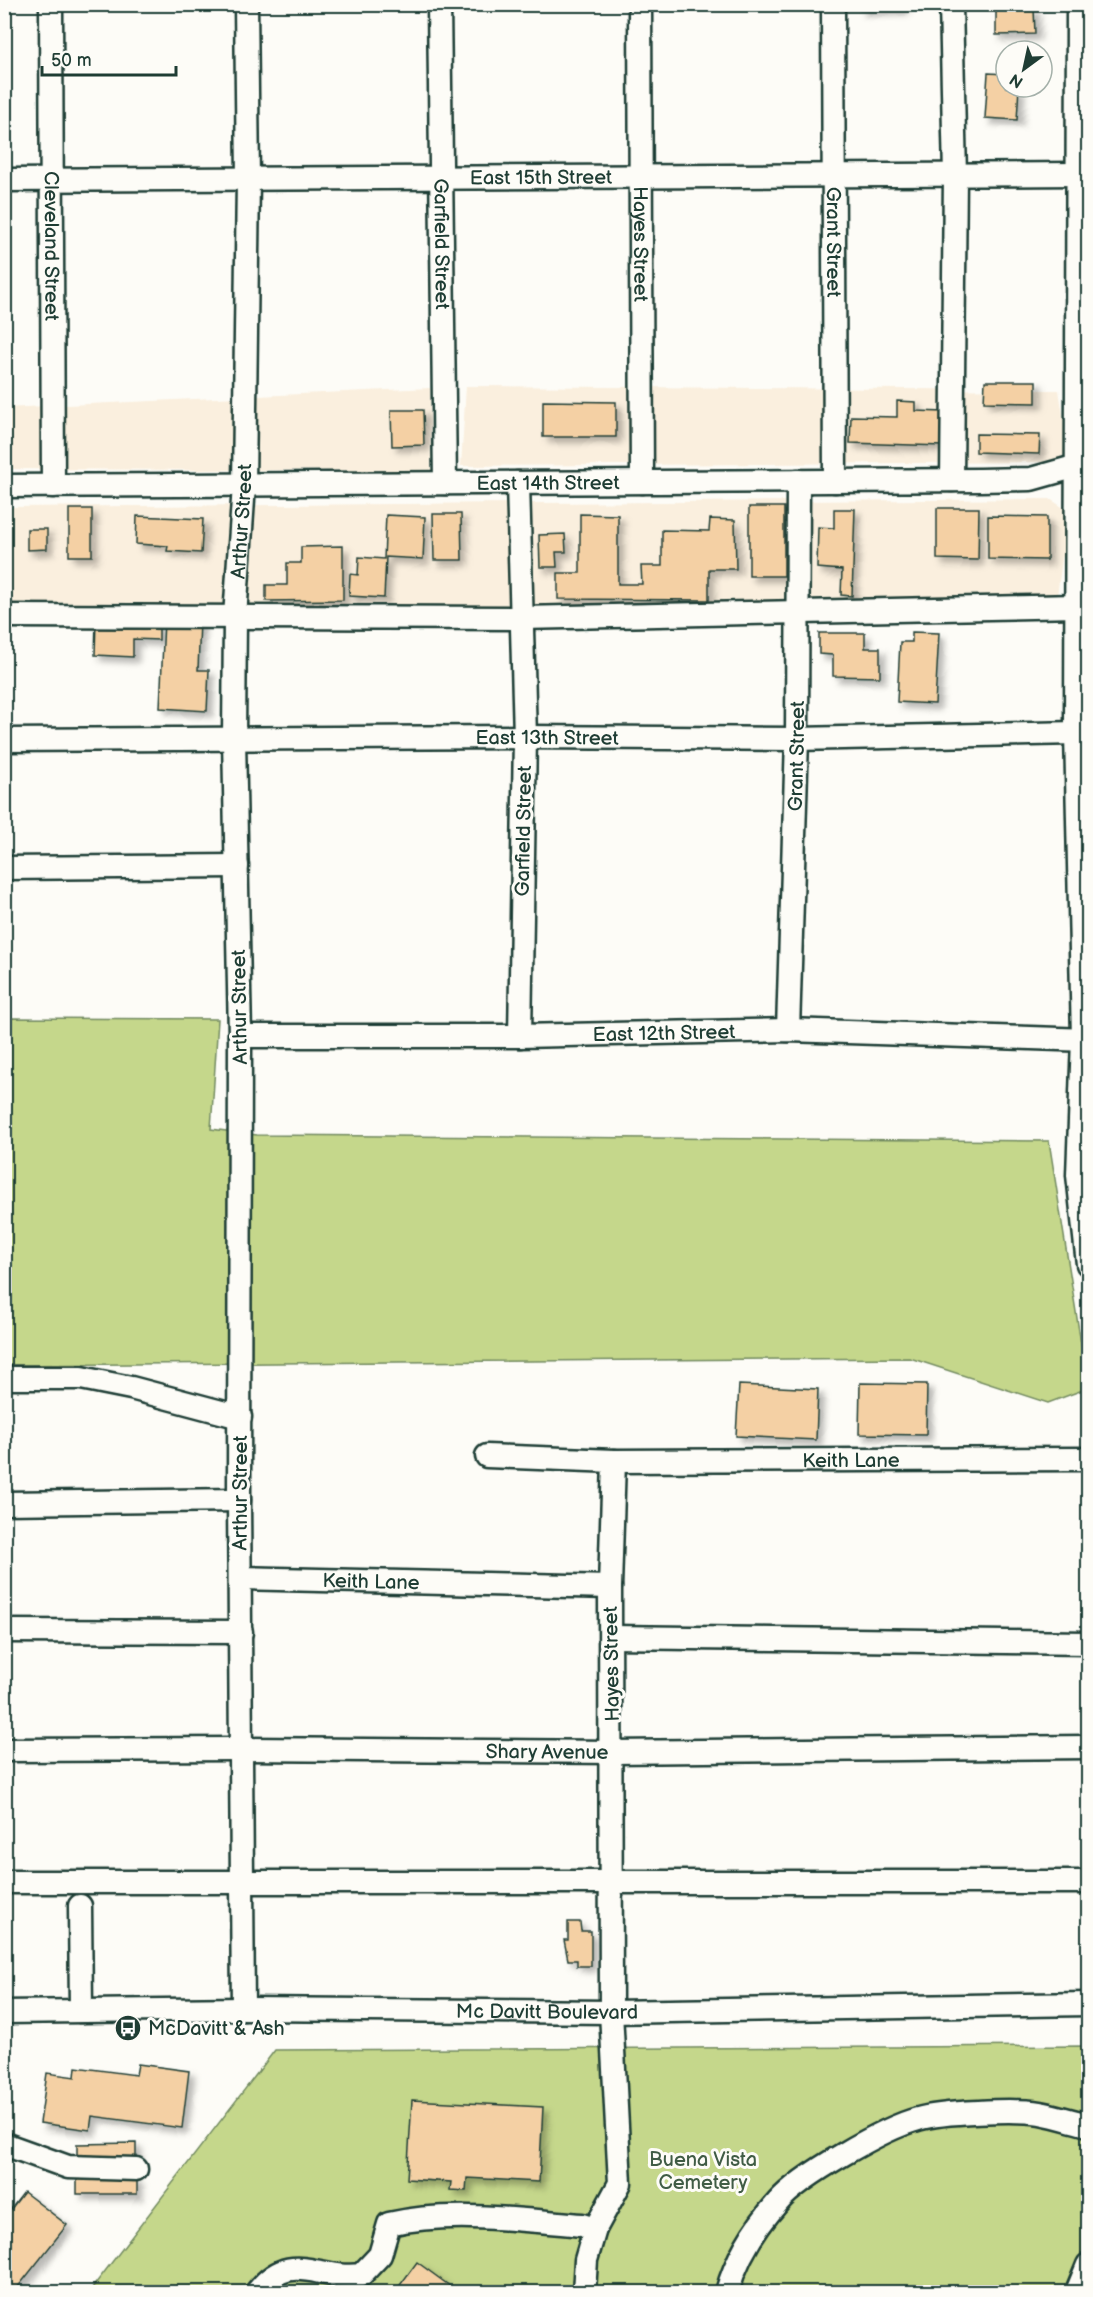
<svg xmlns="http://www.w3.org/2000/svg" width="1093" height="2297" font-family="'Balsamiq Sans',sans-serif">
  <style>
    .built { fill: #faefde }
    .green { fill: #c5d78b; stroke: #728a60; stroke-width: 1.5 }
    .building { fill: #f4d0a4; stroke: #1f3d34; stroke-width: 1.5; filter: url(#shadow) }
    .lines { fill: none; stroke-linecap: round; stroke-linejoin: round }
    .minor-casing { stroke: #1f3d34; stroke-width: 27 }
    .major-casing { stroke: #1f3d34; stroke-width: 32 }
    .minor { stroke: #fdfcf7; stroke-width: 22 }
    .major { stroke: #fdfcf7; stroke-width: 27 }
    .labels { text-anchor: middle; stroke-width: 6; stroke-linejoin: round; paint-order: stroke }
    .street-label { font-size: 20px; fill: #1f3d34; stroke: #fdfcf7 }
    .poi-label { font-size: 20px; fill: #1f3d34; stroke: #fdfcf7; text-anchor: start }
    .park-label { font-size: 20px; fill: #405c45; stroke: #fdfcf7 }
  </style>
  <defs>
    <filter id="shadow"><feDropShadow dx="5.5" dy="5.5" stdDeviation="3" flood-color="#0004"/></filter>
  </defs>
  <rect width="100%" height="100%" fill="#fdfcf7"/>
  <filter id="ink" filterUnits="userSpaceOnUse"><feTurbulence type="fractalNoise" baseFrequency=".0167" numOctaves="2"/><feDisplacementMap in="SourceGraphic" scale="12" xChannelSelector="R" yChannelSelector="G"/><feConvolveMatrix kernelMatrix="1 2 1 2 8 2 1 2 1" color-interpolation-filters="sRGB"/></filter>
  <g filter="url(#ink)">
    <g class="built">
      <path d="M466,386L1059,390L1069,453L1049,462L461,466Z"/>
      <path d="M430,388L431,471L5,469L4,408Z"/>
      <path d="M1050,499L1064,508L1065,538L1057,596L472,606L5,608L4,507Z"/>
    </g>
    <g class="green">
      <path d="M4,1018L218,1019L211,1129L257,1135L1049,1141L1088,1388L1048,1403L910,1358L5,1365Z"/>
      <path d="M1088,2046V2292H89L275,2050Z"/>
    </g>
    <g class="building">
      <path d="M860,4H903V9L860,10Z"/>
      <path d="M996,4H1021V8H1034L1035,34L996,35Z"/>
      <path d="M988,73L1006,74V87H1019L1017,120L985,118Z"/>
      <path d="M985,381H1036V403L984,402Z"/>
      <path d="M543,401L616,402V437H543Z"/>
      <path d="M897,401L916,402V411L944,412L943,446L850,443L851,416L897,417Z"/>
      <path d="M391,410H423L424,445L392,446Z"/>
      <path d="M976,434L1040,435L1039,454L976,452Z"/>
      <rect x="749" y="507" width="35" height="69"/>
      <path d="M937,508H979L978,560L937,559Z"/>
      <rect x="69" y="509" width="23" height="47"/>
      <path d="M834,509H855L852,596L841,595L842,570L817,568L818,527L834,528Z"/>
      <path d="M433,514H461L462,560H434Z"/>
      <path d="M580,514L618,515V584H642L641,566H662V530L709,531L710,519L735,520L736,569H709V600L558,599V573H580Z"/>
      <path d="M386,515L425,517L423,559L386,557L384,598L349,596L350,574L358,575L359,557L384,559Z"/>
      <path d="M137,516L203,519L201,553L167,551L168,546L136,544Z"/>
      <path d="M988,516L1047,517V560L988,559Z"/>
      <path d="M27,529H47V549L27,550Z"/>
      <path d="M565,534L566,552H556L557,567H540L539,535Z"/>
      <path d="M343,546V600L266,601V585H287V563H301V547Z"/>
      <path d="M164,620L200,622L198,670H209L207,711L160,708Z"/>
      <path d="M96,621L159,623V640L133,639V657L95,655Z"/>
      <path d="M912,632L939,633L935,704L897,702L900,642H912Z"/>
      <path d="M819,633H865V648H880V677L833,676V655L819,654Z"/>
      <path d="M860,1383L927,1384L926,1435L859,1434Z"/>
      <path d="M739,1385L818,1389L816,1440L736,1436Z"/>
      <path d="M568,1922H580L581,1931H591V1966H577V1960H568L564,1940H568Z"/>
      <path d="M138,2064L189,2071L182,2128L92,2116L90,2130L40,2123L47,2073L75,2077L76,2067L136,2075Z"/>
      <path d="M412,2100L543,2107L539,2182L467,2178L466,2191L450,2190L451,2182L407,2179Z"/>
      <path d="M136,2143V2159L77,2160V2144Z"/>
      <rect x="77" y="2178" width="60" height="16"/>
      <path d="M24,2192L67,2225L14,2292H4V2218Z"/>
      <path d="M417,2262L458,2292H395Z"/>
    </g>
    <g class="lines">
      <defs>
        <g id="minor">
          <path id="s1" d="M51,4L53,486"/>
          <path id="s2" d="M439,4L445,483"/>
          <path id="s3" d="M640,4L642,482"/>
          <path id="s4" d="M833,4L835,481"/>
          <path d="M951,4L955,176L952,480"/>
          <path d="M1078,4L1076,733L1083,1039L1078,1175L1088,1264"/>
          <path id="s5" d="M4,180L1078,174"/>
          <path d="M518,483L525,737L520,1036"/>
          <path id="s6" d="M4,486L980,480L1031,479L1088,463"/>
          <path d="M4,616L522,618L1077,606"/>
          <path id="s7" d="M4,740L525,737L797,739L1076,733"/>
          <path d="M4,868L237,866"/>
          <path id="s8" d="M788,1030L797,739L798,481"/>
          <path id="s9" d="M240,1036H520L788,1030L1088,1040"/>
          <path d="M4,1378H81L131,1388L240,1417"/>
          <path id="s10" d="M487,1456L614,1461L1088,1459"/>
          <path d="M4,1503L239,1500"/>
          <path id="s11" d="M241,1578L610,1587"/>
          <path d="M4,1631L241,1632"/>
          <path d="M611,1637L1088,1643"/>
          <path id="s12" d="M4,1750L240,1749L613,1752L1088,1747"/>
          <path d="M4,1882H1088"/>
          <path d="M80,1906L81,2011"/>
          <path id="s13" d="M243,2009L239,1500L240,1036L234,738L235,617L244,485L248,179L246,4"/>
          <path id="s14" d="M4,2012L243,2009L611,2012L1088,2004"/>
          <path d="M4,2144L68,2167L136,2169"/>
          <path d="M257,2292C292,2248 316,2281 361,2275L380,2255L389,2224C451,2210 520,2220 582,2225L595,2229"/>
          <path d="M584,2292L586,2260L595,2229L620,2183L611,2012L610,1587L614,1461"/>
          <path d="M727,2292C736,2259 755,2228 778,2202C800,2176 884,2128 918,2119C940,2112 1017,2109 1040,2113C1056,2116 1072,2121 1088,2125"/>
          <path d="M1077,2292L1088,2265"/>
        </g>
        <path id="major" d="M1076,733L1088,730"/>
      </defs>
      <use href="#minor" class="minor-casing"/>
      <use href="#major" class="major-casing"/>
      <use href="#minor" class="minor"/>
      <use href="#major" class="major"/>
    </g>
  </g>
  <defs>
    <symbol id="bus-disc" viewBox="-11 -11 22 22"><circle r="9.5" fill="#1f3d34" stroke="#fdfcf7"/><path d="M-5-6H5V4H4V6H2V4H-2V6H-4V4H-5ZM-3.5-4V0h7V-4ZM-3.5 1.2v1.5H-2V1.2ZM2 1.2v1.5H3.5V1.2Z" fill="#fff"/></symbol>
  </defs>
  <g fill-rule="evenodd">
    <use href="#bus-disc" x="113" y="2013" width="30" height="30"/>
  </g>
  <g class="labels">
    <g class="street-label">
      <text dy="7" stroke="none"><textPath href="#s5" startOffset="537">East 15th Street</textPath></text>
      <text dy="7" stroke="none"><textPath href="#s3" startOffset="240">Hayes Street</textPath></text>
      <text dy="7" stroke="none"><textPath href="#s4" startOffset="238">Grant Street</textPath></text>
      <text dy="7" stroke="none"><textPath href="#s2" startOffset="240">Garfield Street</textPath></text>
      <text dy="7" stroke="none"><textPath href="#s1" startOffset="242">Cleveland Street</textPath></text>
      <text dy="7" stroke="none"><textPath href="#s6" startOffset="544">East 14th Street</textPath></text>
      <text dy="7" stroke="none"><textPath href="#s13" startOffset="1488">Arthur Street</textPath></text>
      <text dy="7" stroke="none"><textPath href="#s7" startOffset="543">East 13th Street</textPath></text>
      <text dy="7" stroke="none"><textPath href="#s8" startOffset="274">Grant Street</textPath></text>
      <text transform="translate(523 831) rotate(-89)" y="7">Garfield Street</text>
      <text transform="translate(239 1007) rotate(-91)" y="7">Arthur Street</text>
      <text dy="7" stroke="none"><textPath href="#s9" startOffset="424">East 12th Street</textPath></text>
      <text dy="7" stroke="none"><textPath href="#s10" startOffset="364">Keith Lane</textPath></text>
      <text transform="translate(240 1493) rotate(-90)" y="7">Arthur Street</text>
      <text dy="7" stroke="none"><textPath href="#s11" startOffset="130">Keith Lane</textPath></text>
      <text transform="translate(611 1664) rotate(-91)" y="7">Hayes Street</text>
      <text dy="7" stroke="none"><textPath href="#s12" startOffset="543">Shary Avenue</textPath></text>
      <text dy="7" stroke="none"><textPath href="#s14" startOffset="543">Mc Davitt Boulevard</textPath></text>
    </g>
    <g class="poi-label">
      <text x="148" y="2035">McDavitt &amp; Ash</text>
    </g>
    <g class="park-label">
      <text x="703" y="2166">Buena Vista<tspan x="703" dy="23">Cemetery</tspan></text>
    </g>
  </g>
  <rect width="1093" height="2297" fill="none" stroke="#fdfcf7" stroke-width="24"/>
  <rect x="12" y="12" width="1069" height="2273" fill="none" stroke="#1f3d34" stroke-width="2" filter="url(#ink)"/>
  <g transform="translate(1024 69) rotate(213)"><circle r="28" fill="#fdfcf7" stroke="#a4b0a9" stroke-width="1.5"/>
  <path d="M0-4.5L10 22L0 15L-10 22Z" fill="#1f3d34"/>
  <text y="-9" font-size="16" font-weight="bold" text-anchor="middle" fill="#1f3d34">N</text>
  </g>
  <path d="M42 66v9h134v-9" fill="none" stroke="#1f3d34" stroke-width="3"/>
  <text x="51" y="66" font-size="18" fill="#1f3d34" stroke="#fdfcf7" stroke-width="4.5" paint-order="stroke">50 m</text>
</svg>
